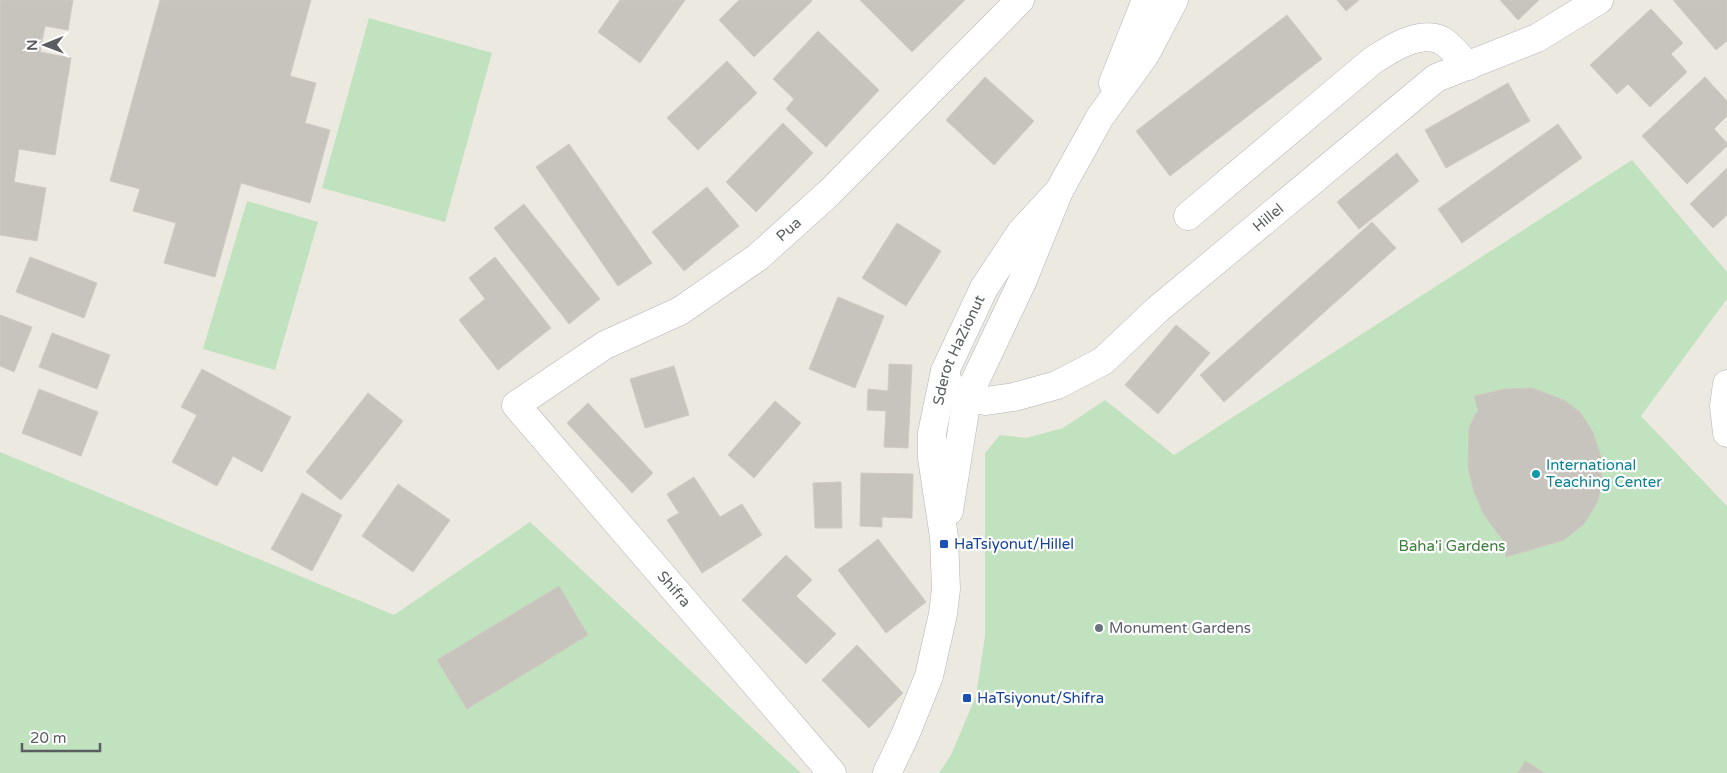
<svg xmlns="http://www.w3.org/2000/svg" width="1727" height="773" font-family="'Varela Round',sans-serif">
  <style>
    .green { fill: #c1e2bf }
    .building { fill: #c7c4be; stroke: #d0cac0 }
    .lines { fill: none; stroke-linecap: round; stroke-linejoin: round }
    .minor-casing { stroke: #b2b4b8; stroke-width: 29 }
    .minor { stroke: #fff; stroke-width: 28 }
    .culture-dot { fill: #0f9aa8; stroke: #fff; stroke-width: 2 }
    .transit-dot { fill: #1a4fb4; stroke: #fff; stroke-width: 2 }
    .worship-dot { fill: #6b7280; stroke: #fff; stroke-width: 2 }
    .labels { text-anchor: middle; stroke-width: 4.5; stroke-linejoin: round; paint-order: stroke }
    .street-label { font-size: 15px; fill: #5a5e61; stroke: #fff }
    .culture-label { font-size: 15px; fill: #0d838f; stroke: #fff; text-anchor: start }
    .transit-label { font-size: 15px; fill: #164399; stroke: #fff; text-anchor: start }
    .park-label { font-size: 15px; fill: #3b803a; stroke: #fff }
    .worship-label { font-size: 15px; fill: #5b616d; stroke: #fff; text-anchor: start }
  </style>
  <rect width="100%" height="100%" fill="#ece9e1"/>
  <g class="green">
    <path d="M369,18L492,53L445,222L322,188Z"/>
    <path d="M1632,160L1727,272V299L1641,416L1727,506V773H939L951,755L976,696L985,636V453L1000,435L1026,438L1063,428L1105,400L1174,455Z"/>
    <path d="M247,201L318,222L275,370L203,349Z"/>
    <path d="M0,452L394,615L530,522L801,773H0Z"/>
  </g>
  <g class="building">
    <path d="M0,0H73L68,30L45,26L40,52L71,58L55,155L19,149L14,182L46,188L37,241L0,235Z"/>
    <path d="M160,0H311L290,76L316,83L305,123L330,130L310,203L241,183L215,277L164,263L176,223L133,211L140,189L110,181Z"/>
    <path d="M620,0H685L640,63L598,32Z"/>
    <path d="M739,0H811L812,1L754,57L719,20Z"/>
    <path d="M860,0H965L912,52Z"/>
    <path d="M1337,0H1359L1346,11Z"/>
    <path d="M1500,0H1539L1518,20Z"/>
    <path d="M1673,0H1727V41L1716,50Z"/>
    <path d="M1651,9L1683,43L1671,54L1687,72L1650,107L1628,84L1617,94L1590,65Z"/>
    <path d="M1287,15L1322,59L1170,176L1136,131Z"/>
    <path d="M818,31L879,90L826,147L786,109L794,99L773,79Z"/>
    <path d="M727,61L757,93L698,150L667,118Z"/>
    <path d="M985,77L1034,121L994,165L946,120Z"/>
    <path d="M1705,77L1727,101V116L1714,129L1727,143V146L1687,184L1642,136Z"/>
    <path d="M1508,83L1530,121L1446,168L1425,130Z"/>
    <path d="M783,123L813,153L756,212L726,182Z"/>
    <path d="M1558,124L1582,158L1462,243L1438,209Z"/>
    <path d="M569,144L652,263L618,286L536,167Z"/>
    <path d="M1397,153L1419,181L1359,229L1337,202Z"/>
    <path d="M1727,168V215L1713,228L1690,204Z"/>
    <path d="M707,187L739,226L684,271L652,232Z"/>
    <path d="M524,204L600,299L569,324L494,228Z"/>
    <path d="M1372,222L1396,248L1224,402L1200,375Z"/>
    <path d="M897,223L941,251L906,306L862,278Z"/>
    <path d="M30,257L97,283L84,318L16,292Z"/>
    <path d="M495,257L551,328L498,370L459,320L485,299L469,278Z"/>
    <path d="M838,297L884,316L855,388L809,369Z"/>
    <path d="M0,315L32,327L14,372L0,366Z"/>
    <path d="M1176,325L1210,353L1158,414L1125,385Z"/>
    <path d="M52,333L110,355L97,389L39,367Z"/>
    <path d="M889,364L912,365L908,448L884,447L886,411L867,410L868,389L888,391Z"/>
    <path d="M674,366L689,415L645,428L630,379Z"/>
    <path d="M202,369L291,417L262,472L233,456L217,486L172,462L197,415L181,407Z"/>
    <path d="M1532,388L1564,400L1580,412L1593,432L1601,457L1602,483L1598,501L1584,524L1564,540L1506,557L1502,539L1484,515L1474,492L1468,468L1469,428L1476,413L1478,411L1474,396L1505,389Z"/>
    <path d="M39,389L98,412L81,456L22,433Z"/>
    <path d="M368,393L403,421L341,500L306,472Z"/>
    <path d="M775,401L801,423L754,478L728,455Z"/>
    <path d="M588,403L653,473L632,493L567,423Z"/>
    <path d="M861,473L913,474L912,518L882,517V527L860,526Z"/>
    <path d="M694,477L720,517L742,504L762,535L702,573L667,520L679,513L667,494Z"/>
    <path d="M841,482L842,528H815L813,483Z"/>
    <path d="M398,484L450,520L413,572L362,536Z"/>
    <path d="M302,493L342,515L312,571L271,549Z"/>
    <path d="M878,539L926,602L886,633L838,570Z"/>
    <path d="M786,555L812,580L796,596L836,634L806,664L742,600Z"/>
    <path d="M559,586L588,635L467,709L437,660Z"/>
    <path d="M857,645L903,693L869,728L822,680Z"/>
    <path d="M1525,761L1545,773H1518Z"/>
  </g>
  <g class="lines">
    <defs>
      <g id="minor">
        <path d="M1113,83L1146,0"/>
        <path d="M1188,216L1372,61C1390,49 1420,29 1443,41C1452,47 1460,58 1468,66"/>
        <path id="s1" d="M945,371L947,380L955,392L961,396L986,401L1014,397L1057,385L1103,361L1158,309L1436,78L1537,38L1599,0"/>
        <path d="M1727,384L1724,406L1727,433"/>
        <path d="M949,511L967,398L1022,282L1059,191L1100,117L1145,55L1174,0"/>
        <path id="s2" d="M832,773L516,405L605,345L680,311L758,257L829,193L1020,0"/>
        <path id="s3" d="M887,773L906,733L929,676L943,614L946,589L944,537L932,458V433L945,371L984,288L1021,232L1059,191"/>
      </g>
    </defs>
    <use href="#minor" class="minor-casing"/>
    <use href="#minor" class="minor"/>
  </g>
  <circle class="culture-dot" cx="1536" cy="474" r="5"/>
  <g class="transit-dot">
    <rect x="939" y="539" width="10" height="10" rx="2.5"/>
    <rect x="962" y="693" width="10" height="10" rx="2.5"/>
  </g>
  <circle class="worship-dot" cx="1099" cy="628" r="5"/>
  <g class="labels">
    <g class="street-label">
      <text dy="5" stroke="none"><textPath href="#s1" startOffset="400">Hillel</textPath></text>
      <text dy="5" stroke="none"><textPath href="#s2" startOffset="811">Pua</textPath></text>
      <text dy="5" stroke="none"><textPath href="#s3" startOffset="439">Sderot HaZionut</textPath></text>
      <text transform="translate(674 589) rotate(49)" y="5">Shifra</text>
    </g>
    <g class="culture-label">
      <text x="1546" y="470">International<tspan x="1546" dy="17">Teaching Center</tspan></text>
    </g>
    <g class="transit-label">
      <text x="954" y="549">HaTsiyonut/Hillel</text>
      <text x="977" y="703">HaTsiyonut/Shifra</text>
    </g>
    <g class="park-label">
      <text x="1452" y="551">Baha'i Gardens</text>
    </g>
    <g class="worship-label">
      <text x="1109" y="633">Monument Gardens</text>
    </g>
  </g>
  <g transform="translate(45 45) rotate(269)" stroke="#ffffff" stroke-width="4" paint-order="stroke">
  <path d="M0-4L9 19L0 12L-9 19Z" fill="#5a5e61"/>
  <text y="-8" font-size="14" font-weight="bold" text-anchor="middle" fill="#5a5e61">N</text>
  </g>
  <path d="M22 743v8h78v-8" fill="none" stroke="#5a5e61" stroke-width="2.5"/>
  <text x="30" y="743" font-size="15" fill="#5a5e61" stroke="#ffffff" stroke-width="4" paint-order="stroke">20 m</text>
</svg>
